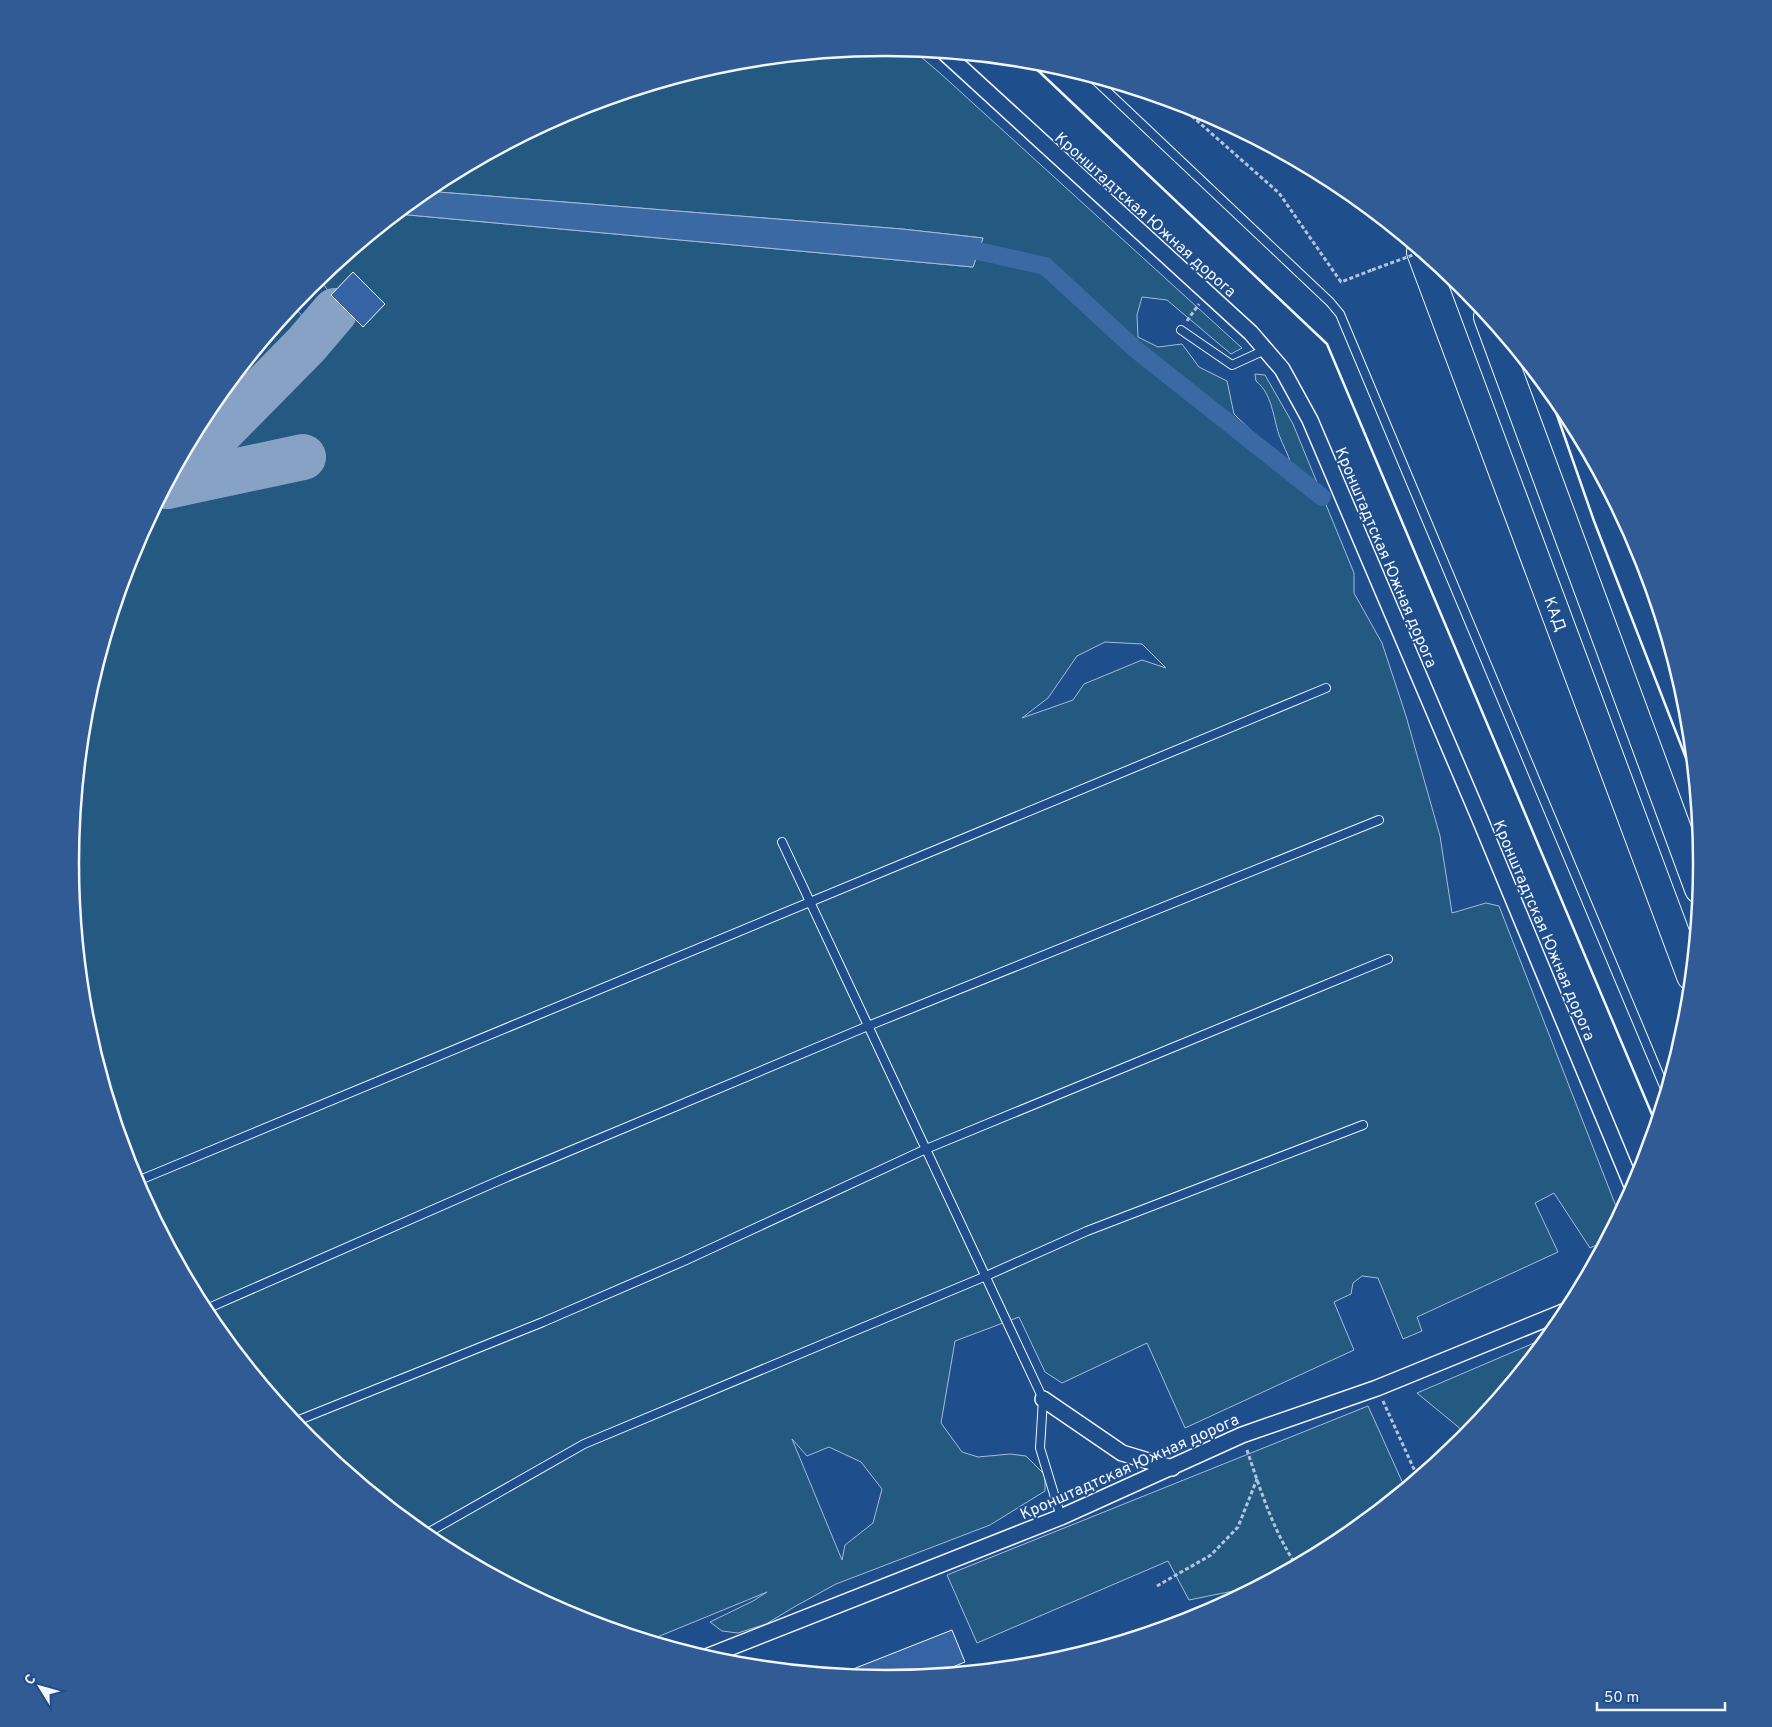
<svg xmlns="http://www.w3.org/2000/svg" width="1772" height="1727" font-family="Overpass,sans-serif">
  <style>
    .green { fill: #245a82; stroke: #a8bbd7; fill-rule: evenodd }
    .water { fill: #3b69a3; stroke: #a8bbd7 }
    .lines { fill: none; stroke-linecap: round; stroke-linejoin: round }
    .canal { stroke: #3b69a3; stroke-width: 18 }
    .taxiway { stroke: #88a2c6; stroke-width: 46 }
    .building { fill: #3563a3; stroke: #f2f6ff }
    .service-casing { stroke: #f2f6ff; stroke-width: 10 }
    .minor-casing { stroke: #f2f6ff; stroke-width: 18 }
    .motorway-casing { stroke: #f2f6ff; stroke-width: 30 }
    .path { stroke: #b3c4dc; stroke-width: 3; stroke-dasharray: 4 2.5; stroke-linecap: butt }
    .service { stroke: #1f4e8c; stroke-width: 8 }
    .minor { stroke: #1f4e8c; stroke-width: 15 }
    .motorway { stroke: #1f4e8c; stroke-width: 28 }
    .path-bridge { stroke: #b3c4dc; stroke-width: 3; stroke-dasharray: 4 2.5; stroke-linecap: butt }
    .wall { stroke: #f2f6ff; stroke-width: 2.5 }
    .labels { text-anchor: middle; stroke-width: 4; stroke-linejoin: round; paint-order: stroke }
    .street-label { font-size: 16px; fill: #f2f6ff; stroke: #1f4e8c }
    .rim { fill: none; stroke: #f2f6ff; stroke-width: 2.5 }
  </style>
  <rect width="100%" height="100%" fill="#1f4e8c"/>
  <g class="green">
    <path d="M886,48L913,50L941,74L1242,348L1231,354L1167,300L1142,297L1137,315L1138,337L1158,347L1182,344L1199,367L1227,381L1234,414L1266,445L1291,464C1288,454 1283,445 1279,435C1273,416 1272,394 1256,381L1255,374L1265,375L1293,424L1354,573V593L1382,643L1406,716L1440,836L1452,913L1486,903L1499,906L1619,1214L1605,1241L1590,1248L1554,1193L1535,1203L1558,1252L1417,1317L1422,1331L1403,1339L1378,1278L1362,1276L1353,1283L1351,1294L1334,1302L1354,1350L1185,1428L1147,1343L1062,1383L1045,1372L1019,1317L955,1341L941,1423L962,1452L978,1457L1010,1454L1026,1456L1045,1475V1491L990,1525L836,1584L794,1607L766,1624L738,1633L722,1631L710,1622L753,1601L767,1592L650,1640L573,1617L432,1542L309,1440L207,1317L132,1176L86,1022L70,863L86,704L132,551L155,508L191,475L348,312L363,326L385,304L354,273L331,295L319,278L398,214L973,267L983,238L902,229L426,191L433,185L574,110L727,63ZM1105,642L1142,644L1166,668L1142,660L1084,684L1073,700L1022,718L1048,698L1077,656ZM792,1439L807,1456L829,1447L861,1462L882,1489L873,1523L845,1545L842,1560Z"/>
    <path d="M293,306C309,322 307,322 301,343L176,469L208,410Z"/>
    <path d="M1548,1337L1468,1435L1417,1393Z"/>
    <path d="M1368,1406L1405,1488L1339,1542L1258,1586L1189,1600L1168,1561L977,1643L947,1575Z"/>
  </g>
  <path class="water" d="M426,191L902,229L983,238L973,267L398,214Z"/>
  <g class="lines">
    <path class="canal" d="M956,249L978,251L1045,266L1134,348L1322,497"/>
    <g class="taxiway">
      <path d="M167,486L306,345L335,311"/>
      <path d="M167,486L303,457"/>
    </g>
  </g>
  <g class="building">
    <path d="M353,272L385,304L363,327L331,295Z"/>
    <path d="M952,1630L965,1662L933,1675L886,1679L838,1675Z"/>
  </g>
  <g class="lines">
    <defs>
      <g id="service">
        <path d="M1093,78L1330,302L1340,314L1666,1091"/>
        <path d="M1181,330L1232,365L1265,350"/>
        <path d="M782,842L1043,1399L1040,1448L1061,1517"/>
        <path d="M135,1182L1326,688"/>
        <path d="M204,1310L505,1178L868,1026L1379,820"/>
        <path d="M294,1422L543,1322L684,1261L926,1149L1388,959"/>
        <path d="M424,1535L584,1444L986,1276L1087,1231L1363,1125"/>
      </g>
      <g id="minor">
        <path d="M945,53L1251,333L1282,369L1310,420L1479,817L1633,1188"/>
        <path d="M1043,1399L1122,1453L1172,1468"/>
        <path d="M706,1657L1061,1517L1242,1435L1377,1388L1568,1310"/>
      </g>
      <g id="motorway">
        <path id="s1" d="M1421,252L1691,976"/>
        <path d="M1488,317L1699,889"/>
      </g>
    </defs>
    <use href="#service" class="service-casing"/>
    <use href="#minor" class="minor-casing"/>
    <use href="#motorway" class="motorway-casing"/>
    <g class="path">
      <path d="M1177,103L1279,193L1341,282L1372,270"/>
      <path d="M1187,321L1199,304"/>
      <path d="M1383,1401L1418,1478"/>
      <path d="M1247,1450C1260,1489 1273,1530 1296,1565"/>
      <path d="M1157,1586L1211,1555L1238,1527L1257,1479"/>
    </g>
    <use href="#service" class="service"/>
    <use href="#minor" class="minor"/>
    <use href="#motorway" class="motorway"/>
    <path class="path-bridge" d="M1372,270L1421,252"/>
    <g class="wall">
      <path d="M1028,61L1327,344L1656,1124"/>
      <path d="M1549,392L1594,521L1693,776"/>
    </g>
  </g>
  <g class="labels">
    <g class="street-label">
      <text transform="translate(1146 214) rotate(42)" y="6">Кронштадтская Южная дорога</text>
      <text transform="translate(1387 557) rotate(67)" y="6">Кронштадтская Южная дорога</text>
      <text dy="6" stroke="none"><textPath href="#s1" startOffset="386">КАД</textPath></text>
      <text transform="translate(1545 930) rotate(67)" y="6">Кронштадтская Южная дорога</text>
      <text transform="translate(1129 1466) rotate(-24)" y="6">Кронштадтская Южная дорога</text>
    </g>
  </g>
  <path d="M0 0H1772V1727H0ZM79 863a807 807 0 1 1 1614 0a807 807 0 1 1-1614 0Z" fill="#305b95" fill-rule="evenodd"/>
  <path class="rim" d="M79 863a807 807 0 1 1 1614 0a807 807 0 1 1-1614 0Z"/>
  <g transform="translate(40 1687) rotate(307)" stroke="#1f4e8c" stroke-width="4" paint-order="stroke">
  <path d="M0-4L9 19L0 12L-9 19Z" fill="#f2f6ff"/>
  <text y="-8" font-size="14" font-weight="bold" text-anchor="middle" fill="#f2f6ff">С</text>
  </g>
  <path d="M1597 1702v8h128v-8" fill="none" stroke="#f2f6ff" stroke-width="2.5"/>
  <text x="1604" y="1702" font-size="15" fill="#f2f6ff" stroke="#1f4e8c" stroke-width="4" paint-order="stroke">50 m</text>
</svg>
